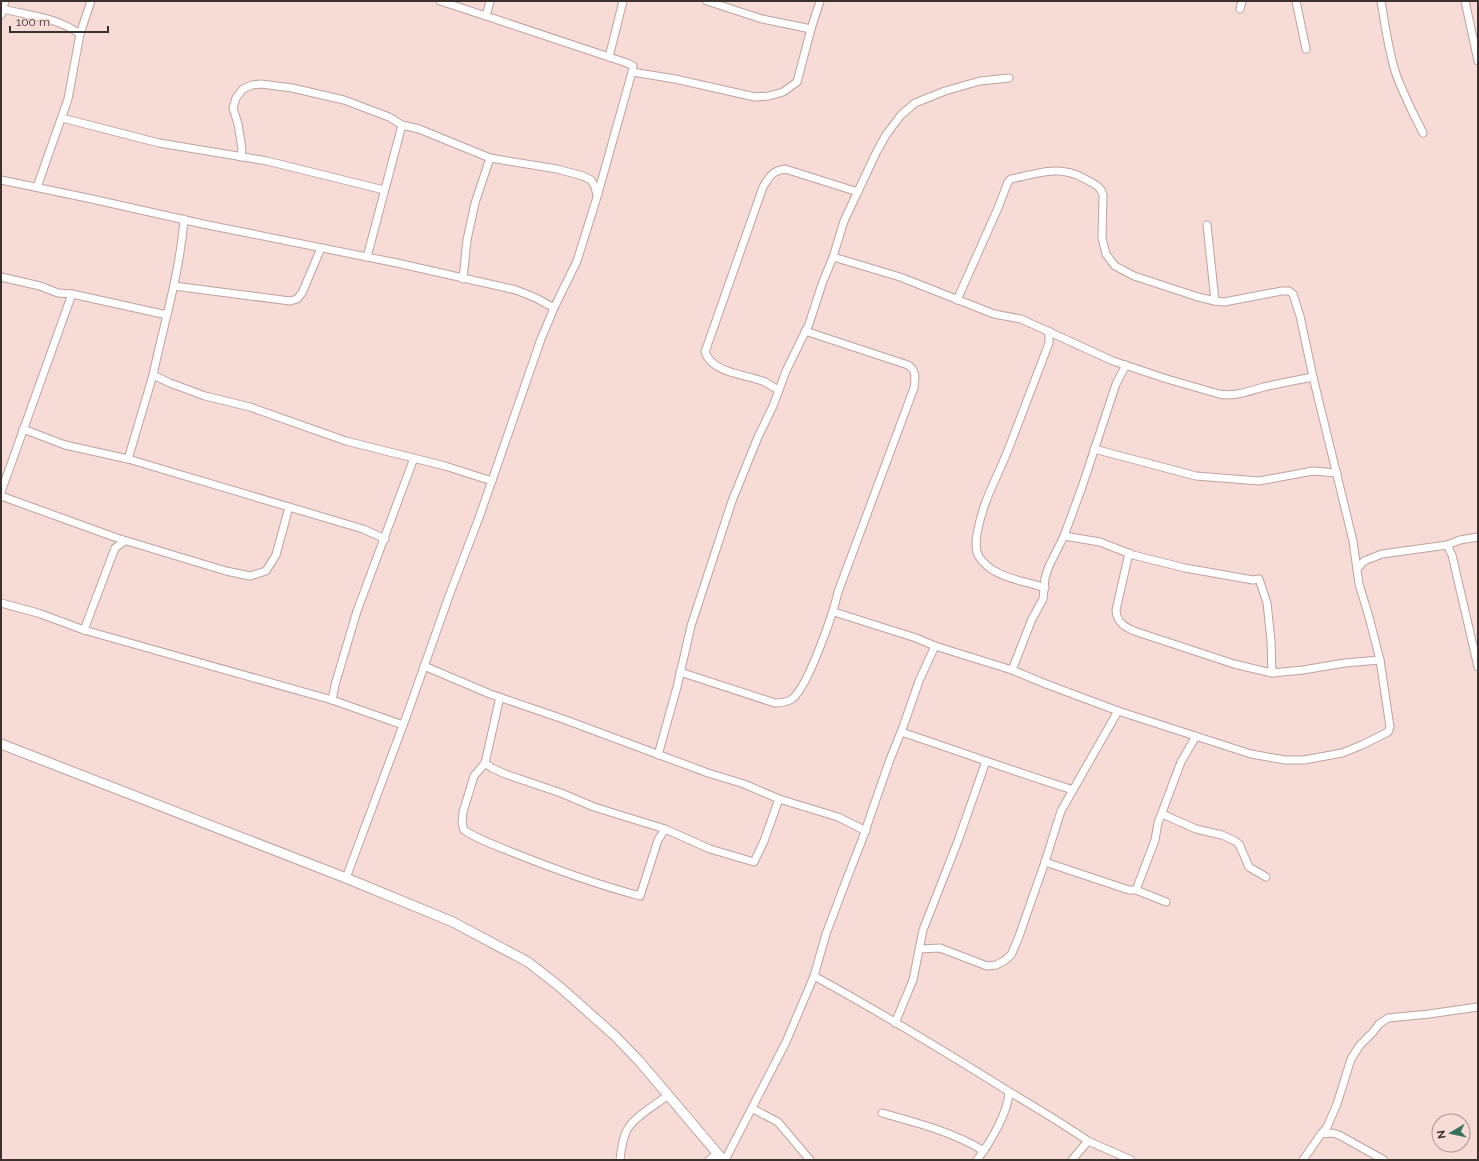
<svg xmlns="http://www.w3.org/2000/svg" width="1479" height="1161" font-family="Raleway,sans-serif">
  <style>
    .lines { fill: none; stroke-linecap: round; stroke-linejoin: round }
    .minor-casing { stroke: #bda39f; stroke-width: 9 }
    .major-casing { stroke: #bda39f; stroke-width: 11 }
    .minor { stroke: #fff; stroke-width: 7 }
    .major { stroke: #fff; stroke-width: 9 }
  </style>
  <rect width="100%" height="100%" fill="#f6dbd6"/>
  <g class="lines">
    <defs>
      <g id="minor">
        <path d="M440,1L486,16"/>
        <path d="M707,1L762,19L811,29L820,1"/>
        <path d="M1296,1L1306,49"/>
        <path d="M1381,1C1385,24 1388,48 1395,71C1402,92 1413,113 1423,133"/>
        <path d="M1465,1L1478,61"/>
        <path d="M3,9C31,16 56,17 80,34"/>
        <path d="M1240,9L1242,1"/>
        <path d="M1,15L5,1"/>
        <path d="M609,57L623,1"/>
        <path d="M632,72L675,79L755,97L769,96L783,92L797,82L811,29"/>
        <path d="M62,118L159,143L267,161L384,190"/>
        <path d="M241,157L242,149L238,124L233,108L236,98L243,89L252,85L261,84L292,88L344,100L389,117L402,125L419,129L490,158L557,169L583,176L591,180L595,187L597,195"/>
        <path d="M1,180L92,199L203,224L397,263L516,290L536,298L554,308"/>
        <path d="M37,187L68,99L80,34L91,1"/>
        <path d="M184,219C180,272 164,323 153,375L170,383L205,396L250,407L346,441L445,466L492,481"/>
        <path d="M1207,225L1215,301"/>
        <path d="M367,257L402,125"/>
        <path d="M833,257L900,277L994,314L1021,319L1113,361L1167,379L1219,394C1235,397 1249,391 1264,387C1281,383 1297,380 1313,377"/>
        <path d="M1,277L40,286L58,293L72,294L167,315"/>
        <path d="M463,279L467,240L475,203L490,158"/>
        <path d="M174,286L290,301L297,299L302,293L321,248"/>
        <path d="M779,390C774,388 770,385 765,382C746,374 713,374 705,352L763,187C770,176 772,171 785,169L858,192"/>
        <path d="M23,429L65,445L128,459L363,529L385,539"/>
        <path d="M1094,449L1196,476L1259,481L1313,471L1337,473"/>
        <path d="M128,459L153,375"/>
        <path d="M1,492L72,294"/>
        <path d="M1,496L117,538L226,571L250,576L266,571L276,555L289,507"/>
        <path d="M1064,536L1100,542L1133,555L1185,568L1253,580L1259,579L1267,603L1271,641L1272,673"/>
        <path d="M1447,545L1460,540L1478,537"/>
        <path d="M1129,553L1116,610C1117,622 1123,626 1134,631L1234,664L1272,673L1303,670L1345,663L1380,660"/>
        <path d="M1357,569L1364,561L1382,554L1447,545L1452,555L1478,667"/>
        <path d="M1045,588C1023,580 991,578 978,555C975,548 976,541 977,534C983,499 998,477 1010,445C1023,411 1036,377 1049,343V331"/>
        <path d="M1,603L38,613L84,630L332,700L403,725"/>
        <path d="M834,612L916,638L935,646L1012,670L1046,684L1118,711L1251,754L1285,760H1304L1342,753L1362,745L1388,732L1390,727L1380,660L1369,617L1359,584L1353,541L1313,377L1300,316L1293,294L1289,291H1282L1224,302L1215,301L1198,297L1134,276L1115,266L1106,254L1102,238L1103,195C1101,187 1096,185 1089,181C1081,177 1075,173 1066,172C1050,168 1027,176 1011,179L1008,182L998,208L957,300"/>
        <path d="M84,630L115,548L125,541"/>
        <path d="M424,666L490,694L563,719L708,773L744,784L779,799L838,817L866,831"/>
        <path d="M1012,670L1032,619L1043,599L1045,578L1049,566L1064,536L1082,487L1116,384L1126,365"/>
        <path d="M680,672L775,703C781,703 787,702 792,699C808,687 833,614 838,592L914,388C915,378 917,371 908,365L805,331"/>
        <path d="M500,697L485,763L474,776L463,812L462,823L464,830C477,839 494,845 509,851C551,868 595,884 640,896L658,840L665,829"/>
        <path d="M332,700L335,685L357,611L414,458"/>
        <path d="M901,732C959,751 1015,772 1073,790"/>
        <path d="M658,755L677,687L691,626L732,501L758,437L773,406L786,371L809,324L822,284L833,257L844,221L877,151L886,135L901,115L915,103L945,91L980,81L1009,78"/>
        <path d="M485,763L492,768L505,774L561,793L594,807L665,829L710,849L754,862L764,841L779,799"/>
        <path d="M1162,814L1196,829L1222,835L1235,841L1239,844L1249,867L1266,877"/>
        <path d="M1045,862L1129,890H1136L1166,902"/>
        <path d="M346,878L408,712L449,596L480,515L541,339L554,308L577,261L597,197L632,72L633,66L627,63L486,16L490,1"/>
        <path d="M1136,890L1155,840L1158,823L1181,762L1196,736"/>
        <path d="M920,949L940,948L987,966L996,965L1004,961L1011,955L1018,939L1045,862L1061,811L1118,711"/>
        <path d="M814,976C880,1012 944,1051 1008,1091C1035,1107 1062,1123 1088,1141"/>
        <path d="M895,1023L913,980L923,930L958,841L986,761"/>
        <path d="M753,1109L778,1122L810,1160"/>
        <path d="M882,1113C918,1123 953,1132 984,1151"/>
        <path d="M1321,1134L1327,1127L1337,1104L1351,1059L1360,1045L1373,1032L1379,1024L1388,1018L1429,1014L1478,1007"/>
        <path d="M620,1160C621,1151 622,1141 626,1132C632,1118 656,1105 668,1095"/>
        <path d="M709,1160L718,1153"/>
        <path d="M725,1160L786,1042L814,976L826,934L846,881L862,840L889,762L903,727L919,681L935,646"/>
        <path d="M977,1160C990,1143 1008,1113 1009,1092"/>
        <path d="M1072,1160L1088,1141L1131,1160"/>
        <path d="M1303,1160L1321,1134L1332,1133L1339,1135L1384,1160"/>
      </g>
      <path id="major" d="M1,744L346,878L453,922L528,962L560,987L615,1036L640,1062L723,1160"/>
    </defs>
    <use href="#minor" class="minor-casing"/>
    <use href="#major" class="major-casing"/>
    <use href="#minor" class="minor"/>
    <use href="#major" class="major"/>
  </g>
  <rect width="1479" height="1161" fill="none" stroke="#3b312f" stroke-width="4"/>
  <g transform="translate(1451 1133) rotate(261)"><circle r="19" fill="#f6dbd6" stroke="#ab9793"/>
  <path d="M0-3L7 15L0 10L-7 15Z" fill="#36715b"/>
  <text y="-6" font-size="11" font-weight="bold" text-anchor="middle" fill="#3b312f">N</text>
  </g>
  <path d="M10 26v6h98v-6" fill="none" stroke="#3b312f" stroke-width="2"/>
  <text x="16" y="26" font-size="12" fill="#3b312f" stroke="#f6dbd6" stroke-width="3" paint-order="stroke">100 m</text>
</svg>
